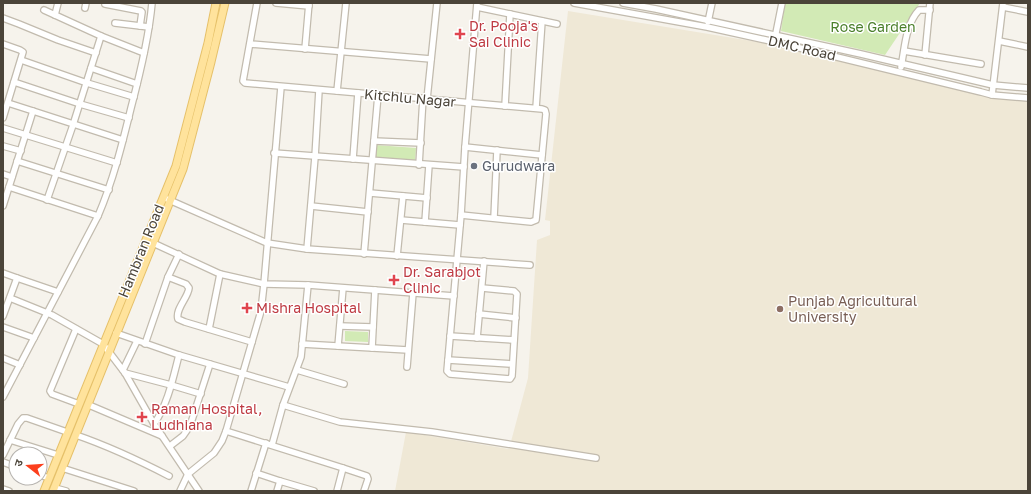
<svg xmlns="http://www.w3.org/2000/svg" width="1031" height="494" font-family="'Golos Text','Noto Sans Devanagari',sans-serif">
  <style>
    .education { fill: #efe8d6 }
    .green { fill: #d2eab5 }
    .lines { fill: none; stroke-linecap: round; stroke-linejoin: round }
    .minor-casing { stroke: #c2bbae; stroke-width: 8 }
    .major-casing { stroke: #e6c16a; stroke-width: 9 }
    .minor { stroke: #fff; stroke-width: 5.5 }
    .major { stroke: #ffe39c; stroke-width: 7 }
    .health-dot { fill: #e0444e; stroke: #fff; stroke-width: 1.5 }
    .worship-dot { fill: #6b7280; stroke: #fff; stroke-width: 1.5 }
    .education-dot { fill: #8d6e63; stroke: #fff; stroke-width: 1.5 }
    .labels { text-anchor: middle; stroke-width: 3; stroke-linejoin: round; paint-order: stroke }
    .health-label { font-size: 14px; fill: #be3a42; stroke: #fff; text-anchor: start }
    .park-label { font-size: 14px; fill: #4a7f2a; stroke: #fff }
    .street-label { font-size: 14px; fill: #4b4439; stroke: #fff }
    .worship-label { font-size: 14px; fill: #5b616d; stroke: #fff; text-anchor: start }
    .education-label { font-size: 14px; fill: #785e54; stroke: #fff; text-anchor: start }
  </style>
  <rect width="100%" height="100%" fill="#f6f3ec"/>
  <path class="education" d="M568,11L776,45L993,94L1028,97V491H395L406,432L509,449L528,378L537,240L550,235V221L545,220Z"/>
  <g class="green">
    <path d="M785,3H920L885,55L781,31Z"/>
    <path d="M376,145L416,148L415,163L374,160Z"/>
    <path d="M345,331L368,332V342L345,341Z"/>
  </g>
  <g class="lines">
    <defs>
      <g id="minor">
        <path d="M257,3L243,81L245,83L542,109L545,110L546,114L536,220L531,222L461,215"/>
        <path d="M276,3L309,6"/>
        <path d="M477,3L465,147L461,215L447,371L450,374L510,379L512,376L517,294L514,291L482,288"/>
        <path d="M574,3L707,27L775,42L981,92L992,95L1028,98"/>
        <path d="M623,3L656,9L861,54L993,85L1028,88"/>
        <path d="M105,4L141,11L142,12L140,26"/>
        <path d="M477,7L557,24"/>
        <path d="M1003,7L1028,12"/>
        <path d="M85,8L86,3"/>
        <path d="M44,10L101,36"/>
        <path d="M55,15L58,3"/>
        <path d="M3,18L19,24L58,40L96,53"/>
        <path d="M708,22L712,3"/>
        <path d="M115,23L149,27"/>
        <path d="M775,38L782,3"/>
        <path d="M999,41L1028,47"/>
        <path d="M3,44L20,50L23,52L3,118"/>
        <path d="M250,44L431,59"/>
        <path d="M305,49L309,3"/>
        <path d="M904,51L981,64"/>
        <path d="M925,55L930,3"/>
        <path d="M21,60L87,83L134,97"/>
        <path d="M901,67C905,48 905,25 919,10H930"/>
        <path d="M91,68L137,84"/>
        <path d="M14,82L80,104L129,118"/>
        <path d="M337,91L346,3"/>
        <path d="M992,95L1003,3"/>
        <path d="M427,99L437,3"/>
        <path d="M8,103L33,111"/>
        <path d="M505,106L510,14"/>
        <path d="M536,108L542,21"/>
        <path d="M3,128L117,163"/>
        <path d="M374,141L421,143"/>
        <path d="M3,146L21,151"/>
        <path d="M465,147L542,155"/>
        <path d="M274,153L464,167"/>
        <path d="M353,159L358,93"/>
        <path d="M17,161L109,190"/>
        <path d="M419,165L423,98"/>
        <path d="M3,174L12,177"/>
        <path d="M9,187L98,216"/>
        <path d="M370,193L427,198"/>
        <path d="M167,199L267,243L307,249L530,265"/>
        <path d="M47,200L73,125L101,36L144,53"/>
        <path d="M3,206L33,111L123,140"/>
        <path d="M311,206L368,212"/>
        <path d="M494,218L497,150"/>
        <path d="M401,220L460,225"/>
        <path d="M425,222L429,165"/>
        <path d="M153,243L220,274L264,284L308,285L454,296"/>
        <path d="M307,249L315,157L319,90"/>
        <path d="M179,254L168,277L186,284L189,288C188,298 175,309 178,319L185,322L252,342"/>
        <path d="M364,254L378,95"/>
        <path d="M397,256L403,196"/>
        <path d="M3,273L17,278"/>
        <path d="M10,298L52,315L103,344L125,373L154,424L199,491"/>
        <path d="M479,314L516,318"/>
        <path d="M3,316L17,278L58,292"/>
        <path d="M340,326L373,327"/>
        <path d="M3,327L34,338"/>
        <path d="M76,329L50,391L52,394L79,404"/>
        <path d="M209,329L220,274"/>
        <path d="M116,333L179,355L289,387"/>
        <path d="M450,336L514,340"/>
        <path d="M477,338L484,261"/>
        <path d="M145,344L168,277"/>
        <path d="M302,344L408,350"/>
        <path d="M338,346L343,288"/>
        <path d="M372,348L375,290"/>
        <path d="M3,358L20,365"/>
        <path d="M448,360L512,364"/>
        <path d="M407,367L413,293"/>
        <path d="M123,370L137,341"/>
        <path d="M297,370L344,384"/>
        <path d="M125,373L171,385L201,394"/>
        <path d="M3,397L98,216C113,181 122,145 131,108C140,74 149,38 152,3"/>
        <path d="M89,405L162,436"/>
        <path d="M283,405L340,422L432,432L596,458"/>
        <path d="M154,424C168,404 173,378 179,355"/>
        <path d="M226,431L343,468L337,491"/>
        <path d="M76,435C108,446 138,460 169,476"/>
        <path d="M10,440L58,455"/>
        <path d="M272,445L283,405L301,357L308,285"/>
        <path d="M170,446L183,436L190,426L210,364"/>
        <path d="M3,455L18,424L23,418H27L67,432"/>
        <path d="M3,462L16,467"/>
        <path d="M62,468L134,491"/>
        <path d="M343,468L367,476L368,479L364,491"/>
        <path d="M256,473L280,481"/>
        <path d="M40,475L49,478"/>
        <path d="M55,488L66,491"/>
        <path d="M3,489L9,491"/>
        <path d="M180,491L188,474L214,453L222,441L226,431L261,311L264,284L281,87"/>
        <path d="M251,491L266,443"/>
        <path d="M277,491L280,481L314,491"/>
      </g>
      <g id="major">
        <path d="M44,491L176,166L208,43L216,3"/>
        <path d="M53,491L183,169L211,62L225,3"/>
      </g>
    </defs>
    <use href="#minor" class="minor-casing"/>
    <use href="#major" class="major-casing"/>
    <use href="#minor" class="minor"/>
    <use href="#major" class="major"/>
  </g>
  <g class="health-dot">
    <path d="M458 28h4v4h4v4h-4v4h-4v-4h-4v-4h4z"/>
    <path d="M392 274h4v4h4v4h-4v4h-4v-4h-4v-4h4z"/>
    <path d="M245 302h4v4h4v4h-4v4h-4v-4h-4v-4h4z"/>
    <path d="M140 411h4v4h4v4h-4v4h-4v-4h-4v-4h4z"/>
  </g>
  <circle class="worship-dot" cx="474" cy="166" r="4"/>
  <circle class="education-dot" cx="780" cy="309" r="4"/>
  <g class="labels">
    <g class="health-label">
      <text x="469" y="31">Dr. Pooja's<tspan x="469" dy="16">Sai Clinic</tspan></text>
      <text x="403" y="277">Dr. Sarabjot<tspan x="403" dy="16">Clinic</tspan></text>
      <text x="256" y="313">Mishra Hospital</text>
      <text x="151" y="414">Raman Hospital,<tspan x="151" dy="16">Ludhiana</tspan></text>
    </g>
    <g class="park-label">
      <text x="873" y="32">Rose Garden</text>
    </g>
    <g class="street-label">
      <text transform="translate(802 48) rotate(13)" y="5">DMC Road</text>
      <text transform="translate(410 98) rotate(5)" y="5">Kitchlu Nagar</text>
      <text transform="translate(141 251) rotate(-68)" y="5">Hambran Road</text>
    </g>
    <g class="worship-label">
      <text x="482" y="171">Gurudwara</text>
    </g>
    <g class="education-label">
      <text x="788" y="306">Punjab Agricultural<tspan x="788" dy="16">University</tspan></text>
    </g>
  </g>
  <rect width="1031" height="494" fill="none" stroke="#4b4439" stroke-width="8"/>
  <g transform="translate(28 466) rotate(287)"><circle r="19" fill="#ffffff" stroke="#b7b4b0"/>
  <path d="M0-3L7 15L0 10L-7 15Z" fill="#fc3f1d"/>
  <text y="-6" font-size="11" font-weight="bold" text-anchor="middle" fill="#4b4439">उ</text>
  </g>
</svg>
